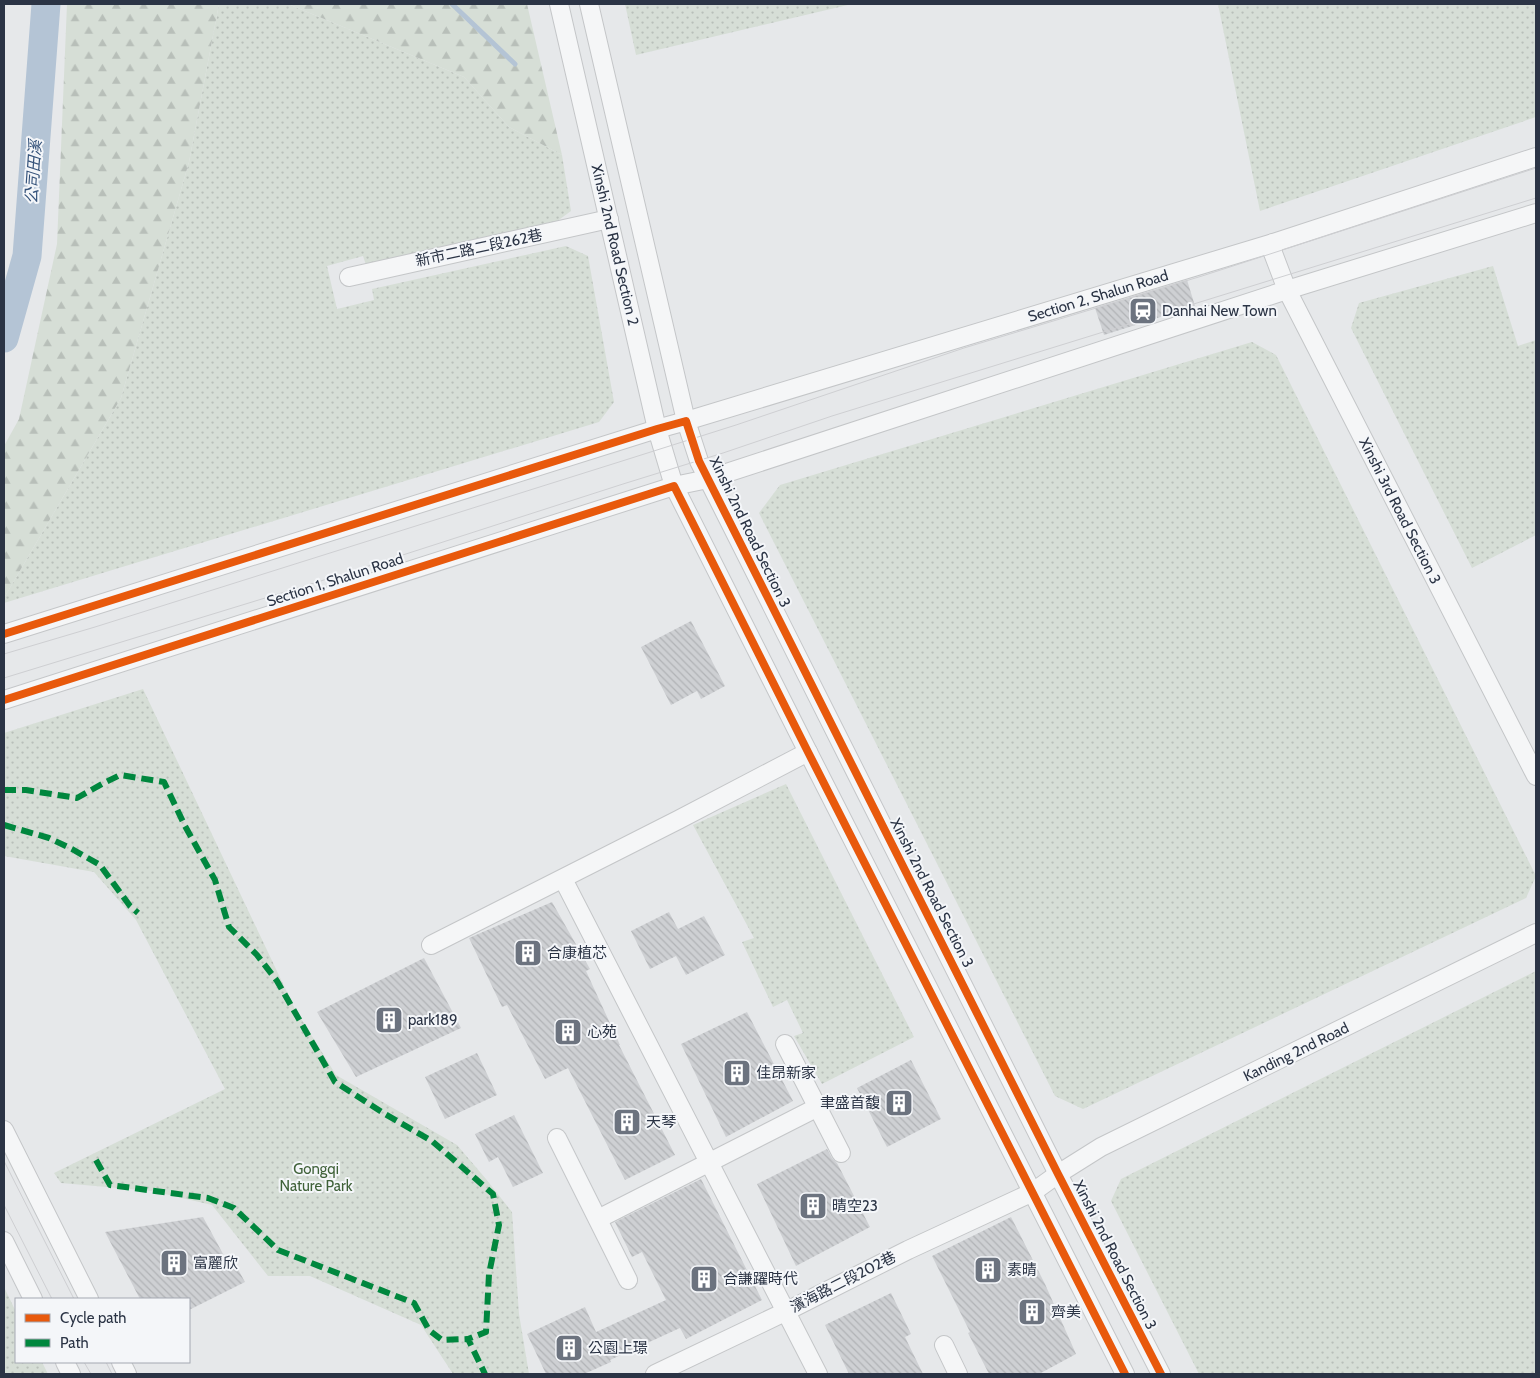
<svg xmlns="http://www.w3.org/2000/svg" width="1540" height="1378" font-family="Cabin,'Noto Sans TC',sans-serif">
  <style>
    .green { fill: url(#green-dots) }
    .forest { fill: url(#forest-firs) }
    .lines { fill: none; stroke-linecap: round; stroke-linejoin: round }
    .stream { stroke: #b4c4d5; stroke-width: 5 }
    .river { stroke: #b4c4d5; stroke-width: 29 }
    .building { fill: url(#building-back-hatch) }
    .minor-casing { stroke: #c4c6c8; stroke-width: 20 }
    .minor { stroke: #f5f6f7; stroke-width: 18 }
    .tram { stroke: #cecfd2; stroke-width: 1 }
    .quiet { stroke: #00873e; stroke-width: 6; stroke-dasharray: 12 6; stroke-linecap: butt }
    .cycleway-casing { stroke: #f4f6f9; stroke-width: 11 }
    .cycleway { stroke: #e8590c; stroke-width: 8 }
    .labels { text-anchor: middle; stroke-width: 4; stroke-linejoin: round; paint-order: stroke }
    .street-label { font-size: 15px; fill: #2b3445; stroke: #f4f6f9 }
    .poi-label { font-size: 15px; fill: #2b3445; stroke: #f4f6f9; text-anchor: start }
    .park-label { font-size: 15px; fill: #3f6138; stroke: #f4f6f9 }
    .water-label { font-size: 16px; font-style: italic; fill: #34527a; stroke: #f4f6f9 }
  </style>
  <defs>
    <pattern id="green-dots" width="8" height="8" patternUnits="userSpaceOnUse" patternTransform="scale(1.25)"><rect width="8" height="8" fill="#d6ded6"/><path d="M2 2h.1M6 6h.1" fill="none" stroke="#b8bfb9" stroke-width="1.8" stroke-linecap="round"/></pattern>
    <pattern id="forest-firs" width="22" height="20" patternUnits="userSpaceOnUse" patternTransform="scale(1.25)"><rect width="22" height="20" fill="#d6ded6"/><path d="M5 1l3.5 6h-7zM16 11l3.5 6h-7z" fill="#b8bfb9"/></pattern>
    <pattern id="building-back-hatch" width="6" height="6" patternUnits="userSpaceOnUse" patternTransform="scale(1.25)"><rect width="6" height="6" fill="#ced0d3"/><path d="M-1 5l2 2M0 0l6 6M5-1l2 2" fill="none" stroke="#b1b3b6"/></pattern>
  </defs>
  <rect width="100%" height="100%" fill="#e6e8ea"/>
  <g class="green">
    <path d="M219,4H288L464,77L509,127L562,155L571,211L556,222L366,265L363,256L327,266L337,309L374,300L372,289L566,246L588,256L614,402L599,422L4,603V598L121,398L189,162Z"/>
    <path d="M625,4H852L636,55Z"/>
    <path d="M1218,4H1536V117L1260,211Z"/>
    <path d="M1493,266L1518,346L1536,340V535L1472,568L1351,328L1359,303Z"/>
    <path d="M1252,342L1276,355L1536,876L1526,898L1083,1109L1055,1096L759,513L780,485Z"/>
    <path d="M143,689L294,1007L336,1075L457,1145L486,1179L512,1212L519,1314L529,1374H453L421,1325L310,1276H268L212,1205L152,1191L61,1183L54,1173L225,1089L136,920L94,872L4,856V733Z"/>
    <path d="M786,784L914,1037L822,1084L794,1036L803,1033L787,1000L773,1007L742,942L754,938L693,825Z"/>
    <path d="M1536,971V1374H1199L1111,1201L1121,1179Z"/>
    <path d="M4,1287L16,1312V1362H42L48,1374H4Z"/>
  </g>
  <g class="forest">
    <path d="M67,4H219L189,162L121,398L4,598V446L19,419L57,244Z"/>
    <path d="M288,4H527L562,155L509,127L464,77Z"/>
  </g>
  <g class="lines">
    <path class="stream" d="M452,4L515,64"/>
    <path class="river" d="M4,338L27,256L46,4"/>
  </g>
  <g class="building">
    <path d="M1187,280L1195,306L1104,335L1095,308Z"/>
    <path d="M691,621L725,686L701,699L697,691L671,705L641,647Z"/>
    <path d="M552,902L590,969L586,971L620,1045H619L675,1155L625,1180L568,1068L545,1079L507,1005L502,1007L469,938Z"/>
    <path d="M669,912L678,929L704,916L725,955L686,975L676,956L650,969L631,931Z"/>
    <path d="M424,958L461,1028L356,1077L317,1012Z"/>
    <path d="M747,1012L793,1101L726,1137L681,1044Z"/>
    <path d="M477,1053L497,1095L445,1119L425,1077Z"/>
    <path d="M911,1060L941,1119L887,1147L857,1088Z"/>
    <path d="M514,1115L543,1173L513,1187L498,1157L489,1162L475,1134Z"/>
    <path d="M827,1149L832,1158L837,1163L870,1227L796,1266L757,1184Z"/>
    <path d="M701,1179L762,1300L686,1339L680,1328L610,1360L611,1362L584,1374H546L527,1334L585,1307L596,1332L666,1300L642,1252L632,1257L615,1222Z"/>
    <path d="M203,1217L229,1265L234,1262L245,1282L189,1310V1299H140L105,1232Z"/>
    <path d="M1011,1217L1045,1284L1076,1354L1039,1374H989L968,1333L970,1332L932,1256Z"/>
    <path d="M891,1293L911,1334L905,1337L923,1374H849L825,1325Z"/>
  </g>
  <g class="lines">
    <defs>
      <g id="minor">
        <path d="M559,4L657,429L674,486L808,752L1125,1374"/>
        <path d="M589,4L686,421L699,461L1058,1174L1161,1374"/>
        <path d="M1273,243V253L1287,290L1536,776"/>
        <path d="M349,277L609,219"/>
        <path d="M4,634L657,429L686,421L1273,243L1536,157"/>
        <path d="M4,700L674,486L708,479L1287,290L1536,213"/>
        <path d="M563,879L818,1374"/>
        <path d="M431,945L678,820L808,752"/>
        <path d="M785,1044L841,1153"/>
        <path d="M4,1130L89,1299"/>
        <path d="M557,1138L628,1280"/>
        <path d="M598,1219L818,1107"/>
        <path d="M4,1241L33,1299"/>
        <path d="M944,1345L958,1374"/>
        <path d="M65,1362L71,1374"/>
        <path d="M121,1362L127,1374"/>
        <path d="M655,1374L787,1311L908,1250L1033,1192L1058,1174L1101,1147L1536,933"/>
      </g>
    </defs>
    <use href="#minor" class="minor-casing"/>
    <use href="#minor" class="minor"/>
    <g class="tram">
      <path d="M4,654L95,627L619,462L736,425L964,348L1202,276L1536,168"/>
      <path d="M4,678L350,572L623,484L723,453L832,416L1536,198"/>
      <path d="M4,1161L74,1299"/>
      <path d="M4,1205L52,1299"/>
      <path d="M84,1362L91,1374"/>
      <path d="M106,1362L112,1374"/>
    </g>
    <g class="quiet">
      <path d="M4,790H26L77,798L102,784L120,775L164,782L185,826L215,880L229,927L257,955L277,981L335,1082L385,1114L432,1141L493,1194L499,1225L489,1274L486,1332L468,1339L485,1374"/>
      <path d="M4,825L49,838L72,849L100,865L130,906L138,913"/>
      <path d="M96,1160L110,1185L208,1198L234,1208L278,1250L414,1303L429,1330L442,1340L468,1339"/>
    </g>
    <defs>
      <g id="cycleway">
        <path d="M4,634L657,429L686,421L699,461L708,479L1058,1174L1161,1374"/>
        <path d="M4,700L674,486L808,752L1125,1374"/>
      </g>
    </defs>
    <use href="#cycleway" class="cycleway-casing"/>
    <use href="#cycleway" class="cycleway"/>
  </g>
  <defs>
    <symbol id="station-square" viewBox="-11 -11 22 22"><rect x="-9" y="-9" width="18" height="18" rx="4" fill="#6c737f" stroke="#f4f6f9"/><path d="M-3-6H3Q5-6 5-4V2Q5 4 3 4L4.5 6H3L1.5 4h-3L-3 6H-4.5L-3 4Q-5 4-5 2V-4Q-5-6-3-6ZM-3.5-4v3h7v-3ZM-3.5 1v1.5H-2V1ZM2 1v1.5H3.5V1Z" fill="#fff"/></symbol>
    <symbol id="building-square" viewBox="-11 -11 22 22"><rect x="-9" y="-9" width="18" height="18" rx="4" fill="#6c737f" stroke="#f4f6f9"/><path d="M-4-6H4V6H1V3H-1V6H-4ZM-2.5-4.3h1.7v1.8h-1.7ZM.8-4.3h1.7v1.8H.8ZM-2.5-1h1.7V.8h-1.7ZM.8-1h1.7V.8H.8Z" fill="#fff"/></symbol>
  </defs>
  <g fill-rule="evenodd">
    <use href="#station-square" x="1127" y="295" width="32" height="32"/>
    <use href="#building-square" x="512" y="937" width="32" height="32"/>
    <use href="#building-square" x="373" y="1004" width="32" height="32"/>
    <use href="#building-square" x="552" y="1016" width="32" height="32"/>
    <use href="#building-square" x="721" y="1057" width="32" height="32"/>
    <use href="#building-square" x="883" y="1087" width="32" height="32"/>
    <use href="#building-square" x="611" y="1106" width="32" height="32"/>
    <use href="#building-square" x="797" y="1190" width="32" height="32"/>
    <use href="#building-square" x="158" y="1247" width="32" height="32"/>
    <use href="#building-square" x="972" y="1254" width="32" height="32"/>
    <use href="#building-square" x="688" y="1263" width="32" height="32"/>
    <use href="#building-square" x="1016" y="1296" width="32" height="32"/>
    <use href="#building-square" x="553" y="1332" width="32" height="32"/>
  </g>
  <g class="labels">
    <g class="street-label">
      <text transform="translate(615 245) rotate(77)" y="5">Xinshi 2nd Road Section 2</text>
      <text transform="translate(479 248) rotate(-12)" y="5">新市二路二段262巷</text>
      <text transform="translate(1098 296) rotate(-17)" y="5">Section 2, Shalun Road</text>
      <text transform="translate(1400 511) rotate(63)" y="5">Xinshi 3rd Road Section 3</text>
      <text transform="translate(750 532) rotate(64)" y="5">Xinshi 2nd Road Section 3</text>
      <text transform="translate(335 580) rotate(-18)" y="5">Section 1, Shalun Road</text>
      <text transform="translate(932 893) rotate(63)" y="5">Xinshi 2nd Road Section 3</text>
      <text transform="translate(1296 1052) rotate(-26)" y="5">Kanding 2nd Road</text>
      <text transform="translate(1115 1255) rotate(63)" y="5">Xinshi 2nd Road Section 3</text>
      <text transform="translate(843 1282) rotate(-27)" y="5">濱海路二段202巷</text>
    </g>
    <g class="poi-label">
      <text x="1162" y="316">Danhai New Town</text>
      <text x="547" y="958">合康植芯</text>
      <text x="408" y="1025">park189</text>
      <text x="587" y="1037">心苑</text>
      <text x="756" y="1078">佳昂新家</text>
      <text x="880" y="1108" text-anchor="end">聿盛首馥</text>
      <text x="646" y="1127">天琴</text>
      <text x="832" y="1211">晴空23</text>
      <text x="193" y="1268">富麗欣</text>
      <text x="1007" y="1275">素晴</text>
      <text x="723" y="1284">合謙躍時代</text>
      <text x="1051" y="1317">齊美</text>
      <text x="588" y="1353">公園上璟</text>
    </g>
    <g class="park-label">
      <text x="316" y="1174">Gongqi<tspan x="316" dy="17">Nature Park</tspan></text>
    </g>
    <g class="water-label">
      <text transform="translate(33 172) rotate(-86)" y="6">公司田溪</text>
    </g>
  </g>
  <rect width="1540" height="1378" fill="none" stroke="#2b3445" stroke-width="10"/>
  <rect x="15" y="1298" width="175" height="65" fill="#f4f6f9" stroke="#a4a8b1"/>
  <rect x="25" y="1314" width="25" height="8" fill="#e8590c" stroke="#a4a8b1"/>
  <text x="60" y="1323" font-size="15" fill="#2b3445">Cycle path</text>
  <rect x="25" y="1339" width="25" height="8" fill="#00873e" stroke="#a4a8b1"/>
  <text x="60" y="1348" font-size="15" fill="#2b3445">Path</text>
</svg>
